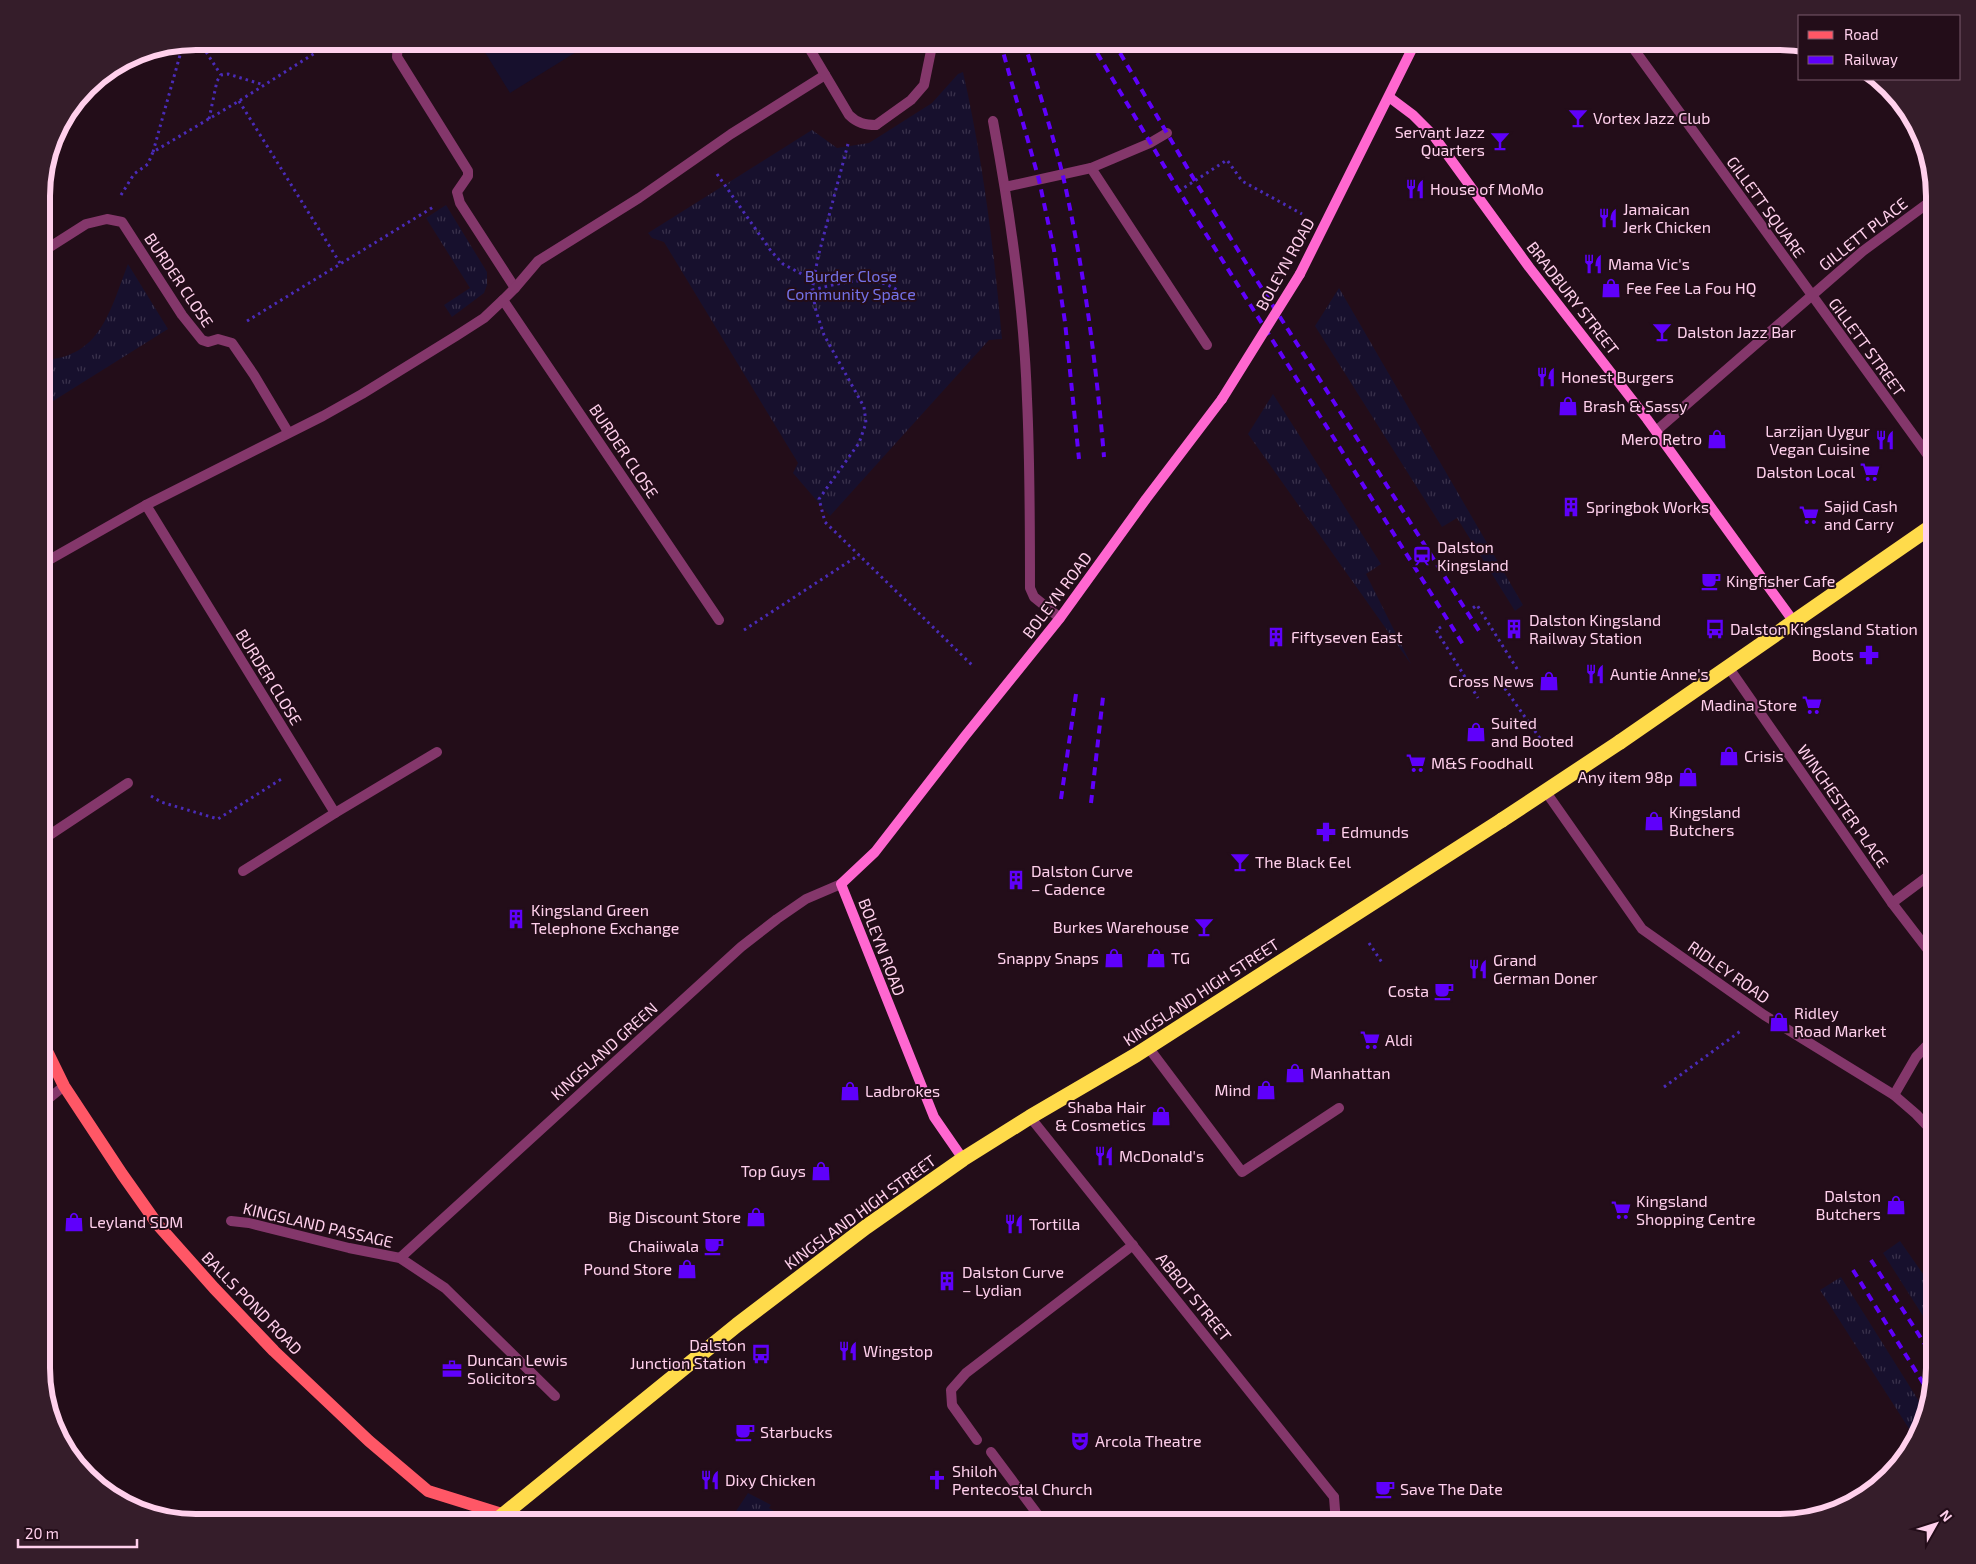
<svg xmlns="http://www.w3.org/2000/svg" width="1976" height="1564" font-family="'Exo 2',sans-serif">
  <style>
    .grass { fill: url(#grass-tufts) }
    .garden { fill: #17102d }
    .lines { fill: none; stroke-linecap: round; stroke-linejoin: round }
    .path { stroke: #4a2bb8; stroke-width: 3; stroke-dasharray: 2.5 4; stroke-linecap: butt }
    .lane { stroke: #84376b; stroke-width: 10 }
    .street { stroke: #84376b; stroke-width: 10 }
    .secondary { stroke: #ff67d0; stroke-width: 10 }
    .primary { stroke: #ff5766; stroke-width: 12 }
    .highway { stroke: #ffdb4b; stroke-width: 15 }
    .rail { stroke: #5f00fb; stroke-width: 4; stroke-dasharray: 8 6; stroke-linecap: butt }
    .secondary-bridge { stroke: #ff67d0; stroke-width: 10 }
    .highway-bridge { stroke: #ffdb4b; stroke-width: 15 }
    .labels { text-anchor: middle; stroke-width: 4; stroke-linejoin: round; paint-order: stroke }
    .poi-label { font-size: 16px; fill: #ffd0ec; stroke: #230d19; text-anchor: start }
    .street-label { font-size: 16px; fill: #ffd0ec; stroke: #230d19 }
    .park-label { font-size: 16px; fill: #7471e7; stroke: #230d19 }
    .rim { fill: none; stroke: #ffd0ec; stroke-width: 6 }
  </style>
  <defs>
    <pattern id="grass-tufts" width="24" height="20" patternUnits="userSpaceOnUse" patternTransform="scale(1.25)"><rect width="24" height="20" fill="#17102d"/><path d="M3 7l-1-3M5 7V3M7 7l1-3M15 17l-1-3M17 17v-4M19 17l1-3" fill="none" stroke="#3a324c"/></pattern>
  </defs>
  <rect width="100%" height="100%" fill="#230d19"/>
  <g class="grass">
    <path d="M963,72C983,160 994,250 1002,339L989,340L830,516L793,473L798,463L664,242L652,238L648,233L812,130L837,148L869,143L932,103L958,74Z"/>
    <path d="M446,205L487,272V285L484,293L452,317L444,305L470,288L426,218Z"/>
    <path d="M128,264L168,329L42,408V360C101,358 110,310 128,264Z"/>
    <path d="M1339,288L1523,605L1515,611L1457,518L1442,527L1315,326Z"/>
    <path d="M1273,394L1381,564L1366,574L1411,664L1248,434Z"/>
    <path d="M1900,1241L1935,1291V1335L1883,1253Z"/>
    <path d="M1841,1277L1927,1414L1915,1438L1820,1290Z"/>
    <path d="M748,1493L771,1505L769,1508L794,1523H728Z"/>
  </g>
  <path class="garden" d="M478,41H594L510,93Z"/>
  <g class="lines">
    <g class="path">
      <path d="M199,41L221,75"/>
      <path d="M281,41L322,48"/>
      <path d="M239,101L340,263"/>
      <path d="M209,119L217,81L221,75L228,74L264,85"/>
      <path d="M848,144L818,257L812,290L816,311L824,335L864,407L866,423L859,443L819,499L825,522L974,667"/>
      <path d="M153,152L182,48L185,43"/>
      <path d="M717,174L771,251L783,264L813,280"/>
      <path d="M1179,191L1227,160L1242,181L1302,214"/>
      <path d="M121,195L134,174L148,164L153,152L239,101L334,41"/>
      <path d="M812,290C842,283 873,272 900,292"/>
      <path d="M247,321L435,206"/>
      <path d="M1473,608L1477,605L1519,672"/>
      <path d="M1441,627L1436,630L1478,698"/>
      <path d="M744,630L859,555"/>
      <path d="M1501,683L1544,744"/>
      <path d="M151,796L161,802L218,819L283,778"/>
      <path d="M1369,943L1383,964"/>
      <path d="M1664,1087L1742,1030"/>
    </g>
    <g class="lane">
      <path d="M398,41L397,57L468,171V176L457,192L460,203L515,288"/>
      <path d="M993,121C1010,212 1024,306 1027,399C1030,462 1030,525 1030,588L1034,597L1060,618"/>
      <path d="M876,125L911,100L924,85L933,41"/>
      <path d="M1091,168L1150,143L1167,133"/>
      <path d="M1005,187L1091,168L1207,345"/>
      <path d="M42,252L86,224L107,219L122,222L182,315L202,340L208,342L218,339L232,343L254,375L288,432"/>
      <path d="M503,300L719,620"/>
      <path d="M42,564L146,505"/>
      <path d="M335,813L146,505L323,416L362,394L456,336L484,318L503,300L515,288L538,261L639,198L731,134L825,75"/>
      <path d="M243,871L335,813L437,752"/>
      <path d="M1334,1497L1336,1523"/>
    </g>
    <g class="street">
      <path d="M805,41L849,115C857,123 865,125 876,125"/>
      <path d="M1628,41L1935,465"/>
      <path d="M1656,431L1863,251L1935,198"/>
      <path d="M1729,668L1892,903L1935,959"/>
      <path d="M1546,792L1642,929L1764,1015L1894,1095L1916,1114L1935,1134"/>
      <path d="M42,840L128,783"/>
      <path d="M1892,903L1935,871"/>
      <path d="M1148,1047L1242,1172L1339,1108"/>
      <path d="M1894,1095L1916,1057L1935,1037"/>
      <path d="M42,1104L64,1086"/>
      <path d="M1030,1117L1334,1497"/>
      <path d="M231,1221L249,1223L349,1248L400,1258L445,1288L555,1396"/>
      <path d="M400,1258L741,947L777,919L806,899L841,884"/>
      <path d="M977,1440L952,1405L951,1390L966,1373L1133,1245"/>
      <path d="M991,1452L1044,1523"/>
    </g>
    <g class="secondary">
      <path d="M1389,97L1413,115L1433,135L1529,267L1647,419L1794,622"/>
      <path d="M1300,274L1416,41"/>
      <path d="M963,1159L934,1117L841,884L875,852L965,736L1060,618L1146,499L1222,399"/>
    </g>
    <path class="primary" d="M42,1041L64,1086L122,1174L158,1225L214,1288L274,1351L369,1441L428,1491L505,1515L519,1523"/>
    <g class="highway">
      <path d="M1620,742L1935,524"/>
      <path d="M493,1523L737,1325L866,1227L963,1159L1030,1117L1136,1055L1502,820"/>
    </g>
    <g class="rail">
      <path d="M1000,41L1039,180L1054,250L1065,322L1079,459"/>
      <path d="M1024,41C1037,86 1052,131 1063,176C1084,269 1096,362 1104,457"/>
      <path d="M1090,41L1179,191L1464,646"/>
      <path d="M1113,41L1195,181L1261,287L1481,634"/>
      <path d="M1061,799L1076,694"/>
      <path d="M1091,803L1103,697"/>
      <path d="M1871,1260L1935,1360"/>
      <path d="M1853,1270L1930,1394"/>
    </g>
    <path class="secondary-bridge" d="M1222,399L1300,274"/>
    <path class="highway-bridge" d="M1502,820L1620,742"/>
  </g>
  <defs>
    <symbol id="bar-bare" viewBox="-9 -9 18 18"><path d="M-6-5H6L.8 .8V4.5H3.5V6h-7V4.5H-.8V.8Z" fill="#5f00fb" stroke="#230d19" stroke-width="2.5" paint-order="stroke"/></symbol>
    <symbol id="restaurant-bare" viewBox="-9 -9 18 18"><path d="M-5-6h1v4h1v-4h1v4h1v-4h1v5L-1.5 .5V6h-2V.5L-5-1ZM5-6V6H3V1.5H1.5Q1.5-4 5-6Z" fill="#5f00fb" stroke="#230d19" stroke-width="2.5" paint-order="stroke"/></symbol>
    <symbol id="shop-bare" viewBox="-9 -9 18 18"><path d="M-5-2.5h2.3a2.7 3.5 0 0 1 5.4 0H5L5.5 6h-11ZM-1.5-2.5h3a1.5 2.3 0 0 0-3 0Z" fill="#5f00fb" stroke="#230d19" stroke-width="2.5" paint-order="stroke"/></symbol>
    <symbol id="supermarket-bare" viewBox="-9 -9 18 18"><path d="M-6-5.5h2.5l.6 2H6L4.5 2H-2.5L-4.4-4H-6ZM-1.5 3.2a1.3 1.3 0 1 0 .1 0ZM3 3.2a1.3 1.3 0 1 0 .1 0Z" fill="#5f00fb" stroke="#230d19" stroke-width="2.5" paint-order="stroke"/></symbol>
    <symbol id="building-bare" viewBox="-9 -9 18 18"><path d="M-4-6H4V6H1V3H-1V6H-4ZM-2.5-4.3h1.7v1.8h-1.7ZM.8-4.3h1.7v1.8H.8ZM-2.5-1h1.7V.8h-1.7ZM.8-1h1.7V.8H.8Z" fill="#5f00fb" stroke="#230d19" stroke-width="2.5" paint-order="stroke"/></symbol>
    <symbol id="station-bare" viewBox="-9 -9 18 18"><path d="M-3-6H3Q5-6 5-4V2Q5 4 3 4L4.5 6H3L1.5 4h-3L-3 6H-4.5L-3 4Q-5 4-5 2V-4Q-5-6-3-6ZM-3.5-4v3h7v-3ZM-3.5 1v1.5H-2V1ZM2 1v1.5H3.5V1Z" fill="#5f00fb" stroke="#230d19" stroke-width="2.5" paint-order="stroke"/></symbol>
    <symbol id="cafe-bare" viewBox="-9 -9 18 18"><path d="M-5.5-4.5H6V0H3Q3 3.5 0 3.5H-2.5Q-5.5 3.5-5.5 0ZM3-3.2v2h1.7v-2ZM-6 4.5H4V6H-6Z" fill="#5f00fb" stroke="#230d19" stroke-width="2.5" paint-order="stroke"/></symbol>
    <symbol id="bus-bare" viewBox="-9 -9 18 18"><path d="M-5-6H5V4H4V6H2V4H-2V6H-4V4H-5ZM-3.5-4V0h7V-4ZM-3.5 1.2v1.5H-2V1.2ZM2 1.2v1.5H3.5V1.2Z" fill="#5f00fb" stroke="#230d19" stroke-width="2.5" paint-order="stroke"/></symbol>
    <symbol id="pharmacy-bare" viewBox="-9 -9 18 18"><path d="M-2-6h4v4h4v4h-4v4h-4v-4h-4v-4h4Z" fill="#5f00fb" stroke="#230d19" stroke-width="2.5" paint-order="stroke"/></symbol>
    <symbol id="office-bare" viewBox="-9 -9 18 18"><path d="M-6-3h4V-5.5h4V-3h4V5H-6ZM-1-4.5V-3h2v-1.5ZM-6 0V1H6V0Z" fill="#5f00fb" stroke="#230d19" stroke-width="2.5" paint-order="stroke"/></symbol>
    <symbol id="theatre-bare" viewBox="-9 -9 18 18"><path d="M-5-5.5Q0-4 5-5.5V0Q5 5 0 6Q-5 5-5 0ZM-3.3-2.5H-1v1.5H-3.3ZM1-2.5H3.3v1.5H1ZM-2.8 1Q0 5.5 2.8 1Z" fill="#5f00fb" stroke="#230d19" stroke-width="2.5" paint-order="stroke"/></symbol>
    <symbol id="church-bare" viewBox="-9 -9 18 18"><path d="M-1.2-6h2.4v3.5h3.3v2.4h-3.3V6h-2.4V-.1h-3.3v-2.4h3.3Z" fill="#5f00fb" stroke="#230d19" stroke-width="2.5" paint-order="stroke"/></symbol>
  </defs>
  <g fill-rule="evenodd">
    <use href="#bar-bare" x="1564" y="104" width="28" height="28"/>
    <use href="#bar-bare" x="1486" y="127" width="28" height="28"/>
    <use href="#restaurant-bare" x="1401" y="175" width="28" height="28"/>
    <use href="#restaurant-bare" x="1594" y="204" width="28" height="28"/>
    <use href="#restaurant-bare" x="1579" y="250" width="28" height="28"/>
    <use href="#shop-bare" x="1597" y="274" width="28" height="28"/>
    <use href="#bar-bare" x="1648" y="318" width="28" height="28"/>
    <use href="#restaurant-bare" x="1532" y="363" width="28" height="28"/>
    <use href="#shop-bare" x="1554" y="392" width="28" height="28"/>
    <use href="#shop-bare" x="1703" y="425" width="28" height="28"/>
    <use href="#restaurant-bare" x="1871" y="426" width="28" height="28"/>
    <use href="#supermarket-bare" x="1856" y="458" width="28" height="28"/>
    <use href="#building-bare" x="1557" y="493" width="28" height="28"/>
    <use href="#supermarket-bare" x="1795" y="501" width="28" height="28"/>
    <use href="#station-bare" x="1408" y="542" width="28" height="28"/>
    <use href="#cafe-bare" x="1697" y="567" width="28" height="28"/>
    <use href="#building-bare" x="1500" y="615" width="28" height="28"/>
    <use href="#bus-bare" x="1701" y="615" width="28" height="28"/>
    <use href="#building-bare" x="1262" y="623" width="28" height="28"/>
    <use href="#pharmacy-bare" x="1855" y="641" width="28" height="28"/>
    <use href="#restaurant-bare" x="1581" y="660" width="28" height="28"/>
    <use href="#shop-bare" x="1535" y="667" width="28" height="28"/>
    <use href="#supermarket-bare" x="1798" y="691" width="28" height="28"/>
    <use href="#shop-bare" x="1462" y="718" width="28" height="28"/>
    <use href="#shop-bare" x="1715" y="742" width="28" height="28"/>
    <use href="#supermarket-bare" x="1402" y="749" width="28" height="28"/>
    <use href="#shop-bare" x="1674" y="763" width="28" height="28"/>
    <use href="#shop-bare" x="1640" y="807" width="28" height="28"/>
    <use href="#pharmacy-bare" x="1312" y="818" width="28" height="28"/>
    <use href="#bar-bare" x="1226" y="848" width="28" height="28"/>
    <use href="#building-bare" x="1002" y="866" width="28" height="28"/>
    <use href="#building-bare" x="502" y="905" width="28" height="28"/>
    <use href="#bar-bare" x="1190" y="913" width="28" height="28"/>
    <use href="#shop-bare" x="1100" y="944" width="28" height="28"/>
    <use href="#shop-bare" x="1142" y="944" width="28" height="28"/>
    <use href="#restaurant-bare" x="1464" y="955" width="28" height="28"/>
    <use href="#cafe-bare" x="1430" y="977" width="28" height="28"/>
    <use href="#shop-bare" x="1765" y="1008" width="28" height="28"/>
    <use href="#supermarket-bare" x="1356" y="1026" width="28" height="28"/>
    <use href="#shop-bare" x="1281" y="1059" width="28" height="28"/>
    <use href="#shop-bare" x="1252" y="1076" width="28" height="28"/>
    <use href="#shop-bare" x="836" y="1077" width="28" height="28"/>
    <use href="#shop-bare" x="1147" y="1102" width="28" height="28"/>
    <use href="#restaurant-bare" x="1090" y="1142" width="28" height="28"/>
    <use href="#shop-bare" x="807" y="1157" width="28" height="28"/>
    <use href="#shop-bare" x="1882" y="1191" width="28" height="28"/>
    <use href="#supermarket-bare" x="1607" y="1196" width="28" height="28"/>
    <use href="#shop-bare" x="742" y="1203" width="28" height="28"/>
    <use href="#shop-bare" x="60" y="1208" width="28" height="28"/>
    <use href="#restaurant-bare" x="1000" y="1210" width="28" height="28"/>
    <use href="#cafe-bare" x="700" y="1232" width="28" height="28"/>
    <use href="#shop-bare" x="673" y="1255" width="28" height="28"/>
    <use href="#building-bare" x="933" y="1267" width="28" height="28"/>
    <use href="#restaurant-bare" x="834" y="1337" width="28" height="28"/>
    <use href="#bus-bare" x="747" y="1340" width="28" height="28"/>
    <use href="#office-bare" x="438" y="1355" width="28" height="28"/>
    <use href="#cafe-bare" x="731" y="1418" width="28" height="28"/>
    <use href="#theatre-bare" x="1066" y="1427" width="28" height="28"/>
    <use href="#restaurant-bare" x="696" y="1466" width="28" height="28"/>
    <use href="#church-bare" x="923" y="1466" width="28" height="28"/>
    <use href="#cafe-bare" x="1371" y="1475" width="28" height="28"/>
  </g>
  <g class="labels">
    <g class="poi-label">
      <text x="1593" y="124">Vortex Jazz Club</text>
      <text x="1485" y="138" text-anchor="end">Servant Jazz<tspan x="1485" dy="18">Quarters</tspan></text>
      <text x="1430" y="195">House of MoMo</text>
      <text x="1623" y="215">Jamaican<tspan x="1623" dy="18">Jerk Chicken</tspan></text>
      <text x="1608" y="270">Mama Vic's</text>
      <text x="1626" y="294">Fee Fee La Fou HQ</text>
      <text x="1677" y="338">Dalston Jazz Bar</text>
      <text x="1561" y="383">Honest Burgers</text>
      <text x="1583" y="412">Brash &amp; Sassy</text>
      <text x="1870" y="437" text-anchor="end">Larzijan Uygur<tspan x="1870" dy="18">Vegan Cuisine</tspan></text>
      <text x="1702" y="445" text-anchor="end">Mero Retro</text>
      <text x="1855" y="478" text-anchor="end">Dalston Local</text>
      <text x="1824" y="512">Sajid Cash<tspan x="1824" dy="18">and Carry</tspan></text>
      <text x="1586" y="513">Springbok Works</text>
      <text x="1437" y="553">Dalston<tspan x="1437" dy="18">Kingsland</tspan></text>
      <text x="1726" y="587">Kingfisher Cafe</text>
      <text x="1529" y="626">Dalston Kingsland<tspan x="1529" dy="18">Railway Station</tspan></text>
      <text x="1730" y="635">Dalston Kingsland Station</text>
      <text x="1291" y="643">Fiftyseven East</text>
      <text x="1854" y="661" text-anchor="end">Boots</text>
      <text x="1610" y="680">Auntie Anne's</text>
      <text x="1534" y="687" text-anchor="end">Cross News</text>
      <text x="1797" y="711" text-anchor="end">Madina Store</text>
      <text x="1491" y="729">Suited<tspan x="1491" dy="18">and Booted</tspan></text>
      <text x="1744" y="762">Crisis</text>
      <text x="1431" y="769">M&amp;S Foodhall</text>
      <text x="1673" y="783" text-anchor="end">Any item 98p</text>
      <text x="1669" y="818">Kingsland<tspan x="1669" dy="18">Butchers</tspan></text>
      <text x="1341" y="838">Edmunds</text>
      <text x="1255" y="868">The Black Eel</text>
      <text x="1031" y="877">Dalston Curve<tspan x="1031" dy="18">– Cadence</tspan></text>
      <text x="531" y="916">Kingsland Green<tspan x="531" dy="18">Telephone Exchange</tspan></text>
      <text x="1189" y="933" text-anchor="end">Burkes Warehouse</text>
      <text x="1099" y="964" text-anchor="end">Snappy Snaps</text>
      <text x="1171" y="964">TG</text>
      <text x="1493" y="966">Grand<tspan x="1493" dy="18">German Doner</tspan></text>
      <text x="1429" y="997" text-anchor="end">Costa</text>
      <text x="1794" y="1019">Ridley<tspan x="1794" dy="18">Road Market</tspan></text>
      <text x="1385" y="1046">Aldi</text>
      <text x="1310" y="1079">Manhattan</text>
      <text x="1251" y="1096" text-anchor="end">Mind</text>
      <text x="865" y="1097">Ladbrokes</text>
      <text x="1146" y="1113" text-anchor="end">Shaba Hair<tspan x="1146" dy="18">&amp; Cosmetics</tspan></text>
      <text x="1119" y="1162">McDonald's</text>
      <text x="806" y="1177" text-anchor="end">Top Guys</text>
      <text x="1881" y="1202" text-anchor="end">Dalston<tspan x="1881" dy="18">Butchers</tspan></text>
      <text x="1636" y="1207">Kingsland<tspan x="1636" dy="18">Shopping Centre</tspan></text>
      <text x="741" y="1223" text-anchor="end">Big Discount Store</text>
      <text x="89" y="1228">Leyland SDM</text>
      <text x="1029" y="1230">Tortilla</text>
      <text x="699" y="1252" text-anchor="end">Chaiiwala</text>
      <text x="672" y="1275" text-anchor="end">Pound Store</text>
      <text x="962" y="1278">Dalston Curve<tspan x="962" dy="18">– Lydian</tspan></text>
      <text x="746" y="1351" text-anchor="end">Dalston<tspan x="746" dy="18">Junction Station</tspan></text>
      <text x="863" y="1357">Wingstop</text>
      <text x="467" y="1366">Duncan Lewis<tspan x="467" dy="18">Solicitors</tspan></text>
      <text x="760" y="1438">Starbucks</text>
      <text x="1095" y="1447">Arcola Theatre</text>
      <text x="952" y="1477">Shiloh<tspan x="952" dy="18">Pentecostal Church</tspan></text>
      <text x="725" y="1486">Dixy Chicken</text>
      <text x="1400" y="1495">Save The Date</text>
    </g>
    <g class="street-label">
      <text transform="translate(1766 207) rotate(54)" y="6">GILLETT SQUARE</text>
      <text transform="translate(1863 234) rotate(-38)" y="6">GILLETT PLACE</text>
      <text transform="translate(1285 264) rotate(-61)" y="6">BOLEYN ROAD</text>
      <text transform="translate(179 280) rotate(56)" y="6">BURDER CLOSE</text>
      <text transform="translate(1573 298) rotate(52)" y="6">BRADBURY STREET</text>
      <text transform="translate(1867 347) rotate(54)" y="6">GILLETT STREET</text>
      <text transform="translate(624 451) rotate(56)" y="6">BURDER CLOSE</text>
      <text transform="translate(1057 595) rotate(-53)" y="6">BOLEYN ROAD</text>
      <text transform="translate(269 677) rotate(58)" y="6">BURDER CLOSE</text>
      <text transform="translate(1843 806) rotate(55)" y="6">WINCHESTER PLACE</text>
      <text transform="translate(882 947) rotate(69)" y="6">BOLEYN ROAD</text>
      <text transform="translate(1729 972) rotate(35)" y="6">RIDLEY ROAD</text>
      <text transform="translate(1201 992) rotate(-33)" y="6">KINGSLAND HIGH STREET</text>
      <text transform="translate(604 1051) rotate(-42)" y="6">KINGSLAND GREEN</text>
      <text transform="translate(860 1212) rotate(-36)" y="6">KINGSLAND HIGH STREET</text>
      <text transform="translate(318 1225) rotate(13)" y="6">KINGSLAND PASSAGE</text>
      <text transform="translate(1194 1297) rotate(51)" y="6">ABBOT STREET</text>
      <text transform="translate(252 1303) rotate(46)" y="6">BALLS POND ROAD</text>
    </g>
    <g class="park-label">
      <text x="851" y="282">Burder Close<tspan x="851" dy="18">Community Space</tspan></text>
    </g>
  </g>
  <path d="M0 0H1976V1564H0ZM196 50H1780A146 146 0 0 1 1926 196V1368A146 146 0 0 1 1780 1514H196A146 146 0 0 1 50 1368V196A146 146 0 0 1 196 50Z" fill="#351d2a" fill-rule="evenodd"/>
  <path class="rim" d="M196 50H1780A146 146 0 0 1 1926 196V1368A146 146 0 0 1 1780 1514H196A146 146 0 0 1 50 1368V196A146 146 0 0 1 196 50Z"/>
  <rect x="1798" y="15" width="162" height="65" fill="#230d19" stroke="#7b5b6d"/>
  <rect x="1808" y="31" width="25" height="8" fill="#ff5766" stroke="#7b5b6d"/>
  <text x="1844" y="40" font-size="15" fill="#ffd0ec">Road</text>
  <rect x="1808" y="56" width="25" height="8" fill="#5f00fb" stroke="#7b5b6d"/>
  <text x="1844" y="65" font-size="15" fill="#ffd0ec">Railway</text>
  <g transform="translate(1936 1524) rotate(51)" stroke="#230d19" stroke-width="4" paint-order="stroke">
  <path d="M0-4L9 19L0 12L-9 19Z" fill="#ffd0ec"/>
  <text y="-8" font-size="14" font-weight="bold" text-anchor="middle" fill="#ffd0ec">N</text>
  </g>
  <path d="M18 1539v8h119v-8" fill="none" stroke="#ffd0ec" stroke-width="2.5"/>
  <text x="25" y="1539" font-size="15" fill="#ffd0ec" stroke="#230d19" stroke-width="4" paint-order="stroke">20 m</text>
</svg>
